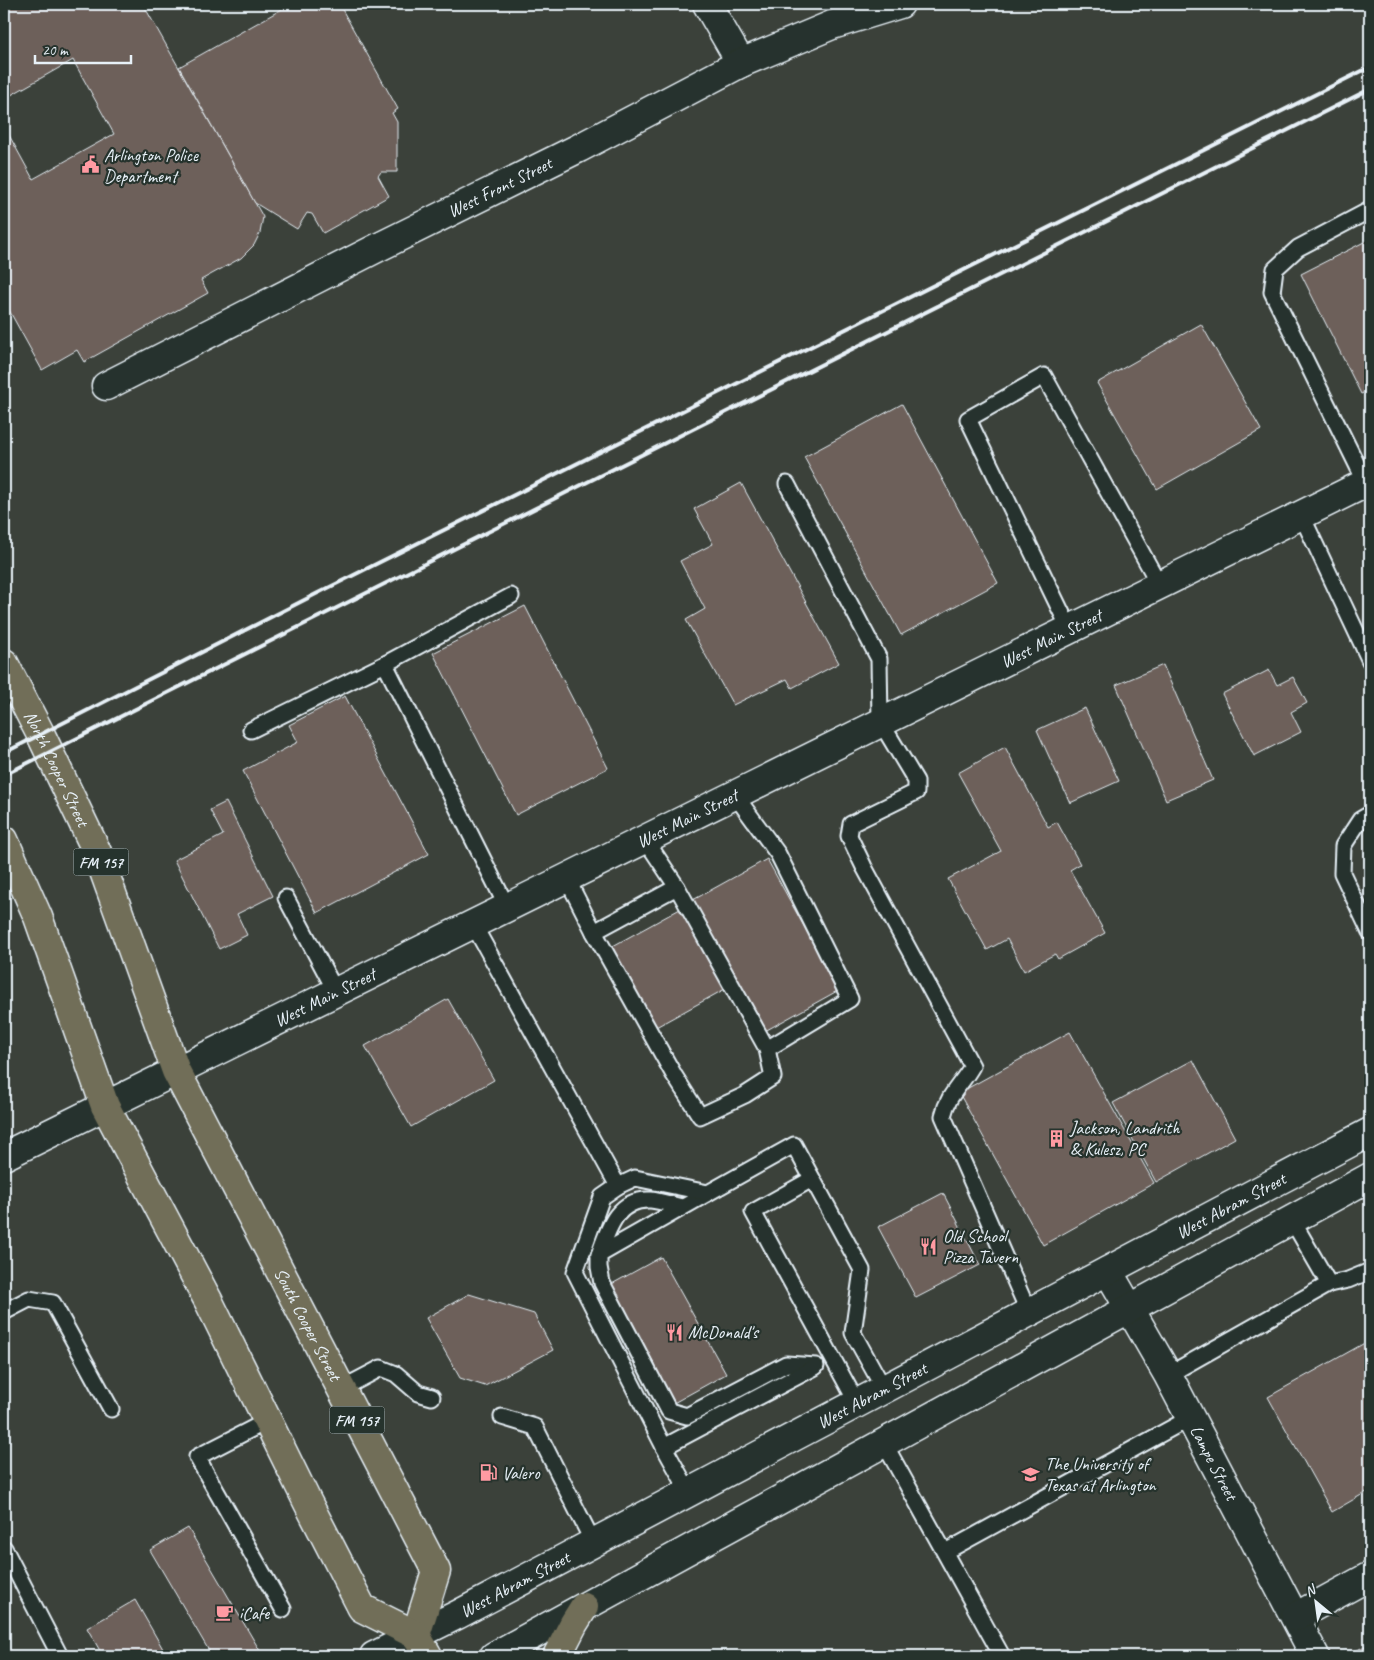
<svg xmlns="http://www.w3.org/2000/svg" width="1374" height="1660" font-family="Caveat,sans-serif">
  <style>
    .building { fill: #6d615a; stroke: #e8f1f8 }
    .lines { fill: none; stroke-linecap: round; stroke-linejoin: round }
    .lane-casing { stroke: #e8f1f8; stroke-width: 19 }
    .street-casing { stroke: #e8f1f8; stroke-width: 31 }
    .secondary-casing { stroke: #e8f1f8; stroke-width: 31 }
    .primary-casing { stroke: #e8f1f8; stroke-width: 31 }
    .lane { stroke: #26332d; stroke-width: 15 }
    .street { stroke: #26332d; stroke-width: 28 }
    .secondary { stroke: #26332d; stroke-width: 28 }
    .primary { stroke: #716e59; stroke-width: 28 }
    .rail { stroke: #e8f1f8; stroke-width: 4 }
    .labels { text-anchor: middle; stroke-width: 4.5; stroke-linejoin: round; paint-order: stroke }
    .shield { fill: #26332d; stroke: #aeb8bb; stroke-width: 1 }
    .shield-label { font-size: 16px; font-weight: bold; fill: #e8f1f8 }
    .poi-label { font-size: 18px; fill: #e8f1f8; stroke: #26332d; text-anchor: start }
    .street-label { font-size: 18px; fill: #e8f1f8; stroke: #26332d }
  </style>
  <rect width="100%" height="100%" fill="#3b413a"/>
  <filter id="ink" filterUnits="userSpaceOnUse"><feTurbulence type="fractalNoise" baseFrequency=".02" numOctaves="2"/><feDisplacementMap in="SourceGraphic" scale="10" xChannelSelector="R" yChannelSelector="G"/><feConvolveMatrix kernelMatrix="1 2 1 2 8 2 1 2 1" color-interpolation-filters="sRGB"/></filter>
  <g filter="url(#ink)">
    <g class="building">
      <path d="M4,4H143L263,217L260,233L254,245L241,258L201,280L208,293L84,362L77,350L42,370L4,301V126L33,179L114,134L73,60L4,99Z"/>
      <path d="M291,4H339L398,109L392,113L397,122V172H381L378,176L389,196L323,233L312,214L307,213L297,229L255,203L179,67Z"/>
      <path d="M1370,239V390L1361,394L1301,274Z"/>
      <path d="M1201,324L1261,430L1157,489L1097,383Z"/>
      <path d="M902,404L998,583L901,635L804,457Z"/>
      <path d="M741,483L839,663L792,688L787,679L733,705L686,620L705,609L680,561L713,544L694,509Z"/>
      <path d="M525,606L608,768L516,815L433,653Z"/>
      <path d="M1163,665L1213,780L1166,800L1116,685Z"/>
      <path d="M1269,670L1277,685L1293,677L1307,703L1291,712L1301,732L1254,756L1222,694Z"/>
      <path d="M345,696L429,854L317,913L243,771L298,742L289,725Z"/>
      <path d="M1085,708L1119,781L1070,803L1037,730Z"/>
      <path d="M1005,747L1048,827L1057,822L1080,864L1070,870L1105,933L1058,959L1055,954L1024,971L1007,939L987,950L948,879L1001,851L958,773Z"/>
      <path d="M226,802L273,896L237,914L247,935L219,949L174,860L223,835L210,810Z"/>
      <path d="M767,859L839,990L765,1031L693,900Z"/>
      <path d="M680,909L725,989L656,1027L611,947Z"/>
      <path d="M448,999L494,1080L411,1127L365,1046Z"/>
      <path d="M1070,1032L1154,1183L1043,1245L959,1093Z"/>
      <path d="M1193,1060L1235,1138L1156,1182L1113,1103Z"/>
      <path d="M943,1193L980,1265L916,1298L878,1227Z"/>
      <path d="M661,1257L726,1374L670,1405L649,1369L655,1365L610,1285Z"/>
      <path d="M469,1294L534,1314L553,1350L485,1386L460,1378L426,1318Z"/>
      <path d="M1370,1340V1490L1332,1512L1268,1397Z"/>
      <path d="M188,1528L263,1656H212L150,1550Z"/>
      <path d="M135,1600L167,1656H103L87,1628Z"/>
      <path d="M1370,1643V1656H1356L1354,1652Z"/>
    </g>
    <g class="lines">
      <defs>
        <g id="lane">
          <path d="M1366,483L1272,292L1275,269L1298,248L1370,210"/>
          <path d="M787,484L879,659L880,721L916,781V792L851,824L849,836L864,867L972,1066C962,1084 948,1094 943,1116L1029,1313"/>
          <path d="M1301,514L1370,661"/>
          <path d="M1069,628L968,419L1044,376L1159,584"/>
          <path d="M385,664L511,596"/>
          <path d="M251,730L385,664L507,907"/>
          <path d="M1370,814L1360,820L1343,846L1342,873L1370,932"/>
          <path d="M645,839L677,887L767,1049"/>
          <path d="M566,877L594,932L677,887"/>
          <path d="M286,898L336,992"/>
          <path d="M473,924L618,1186"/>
          <path d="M594,932L674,1075L700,1116L745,1095L773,1077L767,1049L850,999L778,854L735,795"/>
          <path d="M812,1179L753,1212L857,1403"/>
          <path d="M708,1193L599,1255V1267L602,1283L669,1411L687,1416L786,1364L816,1366"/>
          <path d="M1292,1220L1329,1284L1348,1280L1370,1271"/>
          <path d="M599,1255C608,1229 617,1198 651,1200C661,1201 672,1205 682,1207"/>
          <path d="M4,1312L29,1299L53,1303L111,1409"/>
          <path d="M1168,1375L1329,1284"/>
          <path d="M341,1389L381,1368L396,1374L418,1393L432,1397"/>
          <path d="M502,1417L535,1427L593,1542"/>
          <path d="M267,1421L197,1457L283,1609"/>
          <path d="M884,1443L1002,1656"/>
          <path d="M664,1447L815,1367"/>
          <path d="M689,1492L664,1447L575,1272L602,1197L618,1186L635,1178L708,1193L794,1145L862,1270L853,1333L884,1389"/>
          <path d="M4,1548L60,1656"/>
          <path d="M945,1552L1190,1418"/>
        </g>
        <g id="street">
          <path d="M707,4L741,63"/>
          <path id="s1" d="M106,386L377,248L579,148L741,63L832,25L900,4"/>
          <path id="s2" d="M4,1156L1370,481"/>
          <path id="s3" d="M1108,1271L1168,1375L1315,1656"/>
          <path d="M1295,1617L1370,1576"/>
        </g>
        <g id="secondary">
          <path id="s4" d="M374,1656L457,1615L1370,1132"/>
          <path d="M494,1656L1370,1177"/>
        </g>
        <g id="primary">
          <path id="s5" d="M4,663L41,735L97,852L176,1071L436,1571L416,1635"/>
          <path d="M4,840L38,917L105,1106L209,1302L308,1503L362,1608L416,1635L428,1656"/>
          <path d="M557,1656L574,1623L584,1607"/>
        </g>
      </defs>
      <use href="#lane" class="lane-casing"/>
      <use href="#street" class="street-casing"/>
      <use href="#secondary" class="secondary-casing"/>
      <use href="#primary" class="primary-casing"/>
      <use href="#lane" class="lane"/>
      <use href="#street" class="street"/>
      <use href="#secondary" class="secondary"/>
      <use href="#primary" class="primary"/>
      <g class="rail">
        <path d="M4,753L316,594L1370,67"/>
        <path d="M4,775L1370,89"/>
      </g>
    </g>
  </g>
  <defs>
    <symbol id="civic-bare" viewBox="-9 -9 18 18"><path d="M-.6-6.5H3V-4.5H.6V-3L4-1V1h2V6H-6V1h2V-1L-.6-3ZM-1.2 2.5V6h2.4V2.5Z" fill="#ff9aa2" stroke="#26332d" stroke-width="2.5" paint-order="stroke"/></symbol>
    <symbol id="building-bare" viewBox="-9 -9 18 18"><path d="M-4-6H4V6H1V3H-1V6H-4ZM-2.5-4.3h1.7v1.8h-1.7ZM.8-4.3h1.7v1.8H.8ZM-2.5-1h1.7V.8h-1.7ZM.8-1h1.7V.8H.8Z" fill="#ff9aa2" stroke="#26332d" stroke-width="2.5" paint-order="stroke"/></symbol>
    <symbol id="restaurant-bare" viewBox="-9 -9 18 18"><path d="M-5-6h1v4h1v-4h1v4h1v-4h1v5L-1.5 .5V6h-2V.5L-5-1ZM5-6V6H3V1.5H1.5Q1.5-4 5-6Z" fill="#ff9aa2" stroke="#26332d" stroke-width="2.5" paint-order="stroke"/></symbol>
    <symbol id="fuel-bare" viewBox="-9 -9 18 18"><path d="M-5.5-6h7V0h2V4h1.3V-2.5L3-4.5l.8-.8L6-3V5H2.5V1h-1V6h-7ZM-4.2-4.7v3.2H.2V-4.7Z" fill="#ff9aa2" stroke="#26332d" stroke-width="2.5" paint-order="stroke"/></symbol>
    <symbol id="university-bare" viewBox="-9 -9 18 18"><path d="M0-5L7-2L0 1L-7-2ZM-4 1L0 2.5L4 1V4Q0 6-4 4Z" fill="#ff9aa2" stroke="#26332d" stroke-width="2.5" paint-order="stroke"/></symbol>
    <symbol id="cafe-bare" viewBox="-9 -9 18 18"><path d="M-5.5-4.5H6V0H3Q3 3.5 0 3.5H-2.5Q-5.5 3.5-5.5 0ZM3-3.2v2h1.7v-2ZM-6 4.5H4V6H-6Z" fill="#ff9aa2" stroke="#26332d" stroke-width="2.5" paint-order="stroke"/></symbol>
  </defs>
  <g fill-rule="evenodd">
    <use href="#civic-bare" x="78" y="152" width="25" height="25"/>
    <use href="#building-bare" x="1044" y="1126" width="25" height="25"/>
    <use href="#restaurant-bare" x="916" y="1234" width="25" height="25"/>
    <use href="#restaurant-bare" x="662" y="1320" width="25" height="25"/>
    <use href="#fuel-bare" x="476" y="1460" width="25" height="25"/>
    <use href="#university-bare" x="1018" y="1462" width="25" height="25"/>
    <use href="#cafe-bare" x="212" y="1600" width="25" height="25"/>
  </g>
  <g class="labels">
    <g class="shield">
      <rect x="73.5" y="848.5" width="55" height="27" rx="4"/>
      <rect x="329.5" y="1406.5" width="55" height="27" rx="4"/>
    </g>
    <g class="shield-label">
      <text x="101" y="868">FM 157</text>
      <text x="357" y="1426">FM 157</text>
    </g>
    <g class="poi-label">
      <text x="104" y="161">Arlington Police<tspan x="104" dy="21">Department</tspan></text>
      <text x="1070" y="1134">Jackson, Landrith<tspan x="1070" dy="21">&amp; Kulesz, PC</tspan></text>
      <text x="943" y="1242">Old School<tspan x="943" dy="21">Pizza Tavern</tspan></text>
      <text x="688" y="1338">McDonald's</text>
      <text x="1045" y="1470">The University of<tspan x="1045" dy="21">Texas at Arlington</tspan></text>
      <text x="502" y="1479">Valero</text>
      <text x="239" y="1619">iCafe</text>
    </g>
    <g class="street-label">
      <text dy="6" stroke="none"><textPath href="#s1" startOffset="441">West Front Street</textPath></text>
      <text dy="6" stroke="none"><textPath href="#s2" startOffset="1168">West Main Street</textPath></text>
      <text dy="6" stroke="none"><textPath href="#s5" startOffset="118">North Cooper Street</textPath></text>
      <text dy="6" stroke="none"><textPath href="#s2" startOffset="762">West Main Street</textPath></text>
      <text dy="6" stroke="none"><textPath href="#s2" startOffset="358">West Main Street</textPath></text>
      <text dy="6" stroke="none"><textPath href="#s4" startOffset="968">West Abram Street</textPath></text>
      <text dy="6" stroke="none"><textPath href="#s5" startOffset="729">South Cooper Street</textPath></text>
      <text dy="6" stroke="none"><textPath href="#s4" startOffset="562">West Abram Street</textPath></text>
      <text dy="6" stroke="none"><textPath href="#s3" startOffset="219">Lampe Street</textPath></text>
      <text dy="6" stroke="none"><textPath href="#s4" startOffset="158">West Abram Street</textPath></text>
    </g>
  </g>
  <rect width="1374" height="1660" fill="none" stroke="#26332d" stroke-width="20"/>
  <rect x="10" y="10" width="1354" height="1640" fill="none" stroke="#e8f1f8" stroke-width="2" filter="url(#ink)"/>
  <g transform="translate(1316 1602) rotate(331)" stroke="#26332d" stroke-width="4" paint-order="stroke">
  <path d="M0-4L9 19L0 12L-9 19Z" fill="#e8f1f8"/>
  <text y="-8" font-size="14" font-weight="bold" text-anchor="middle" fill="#e8f1f8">N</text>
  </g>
  <path d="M35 55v8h96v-8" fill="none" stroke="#e8f1f8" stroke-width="2.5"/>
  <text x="42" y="55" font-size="15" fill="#e8f1f8" stroke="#26332d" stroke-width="4" paint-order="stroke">20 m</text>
</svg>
